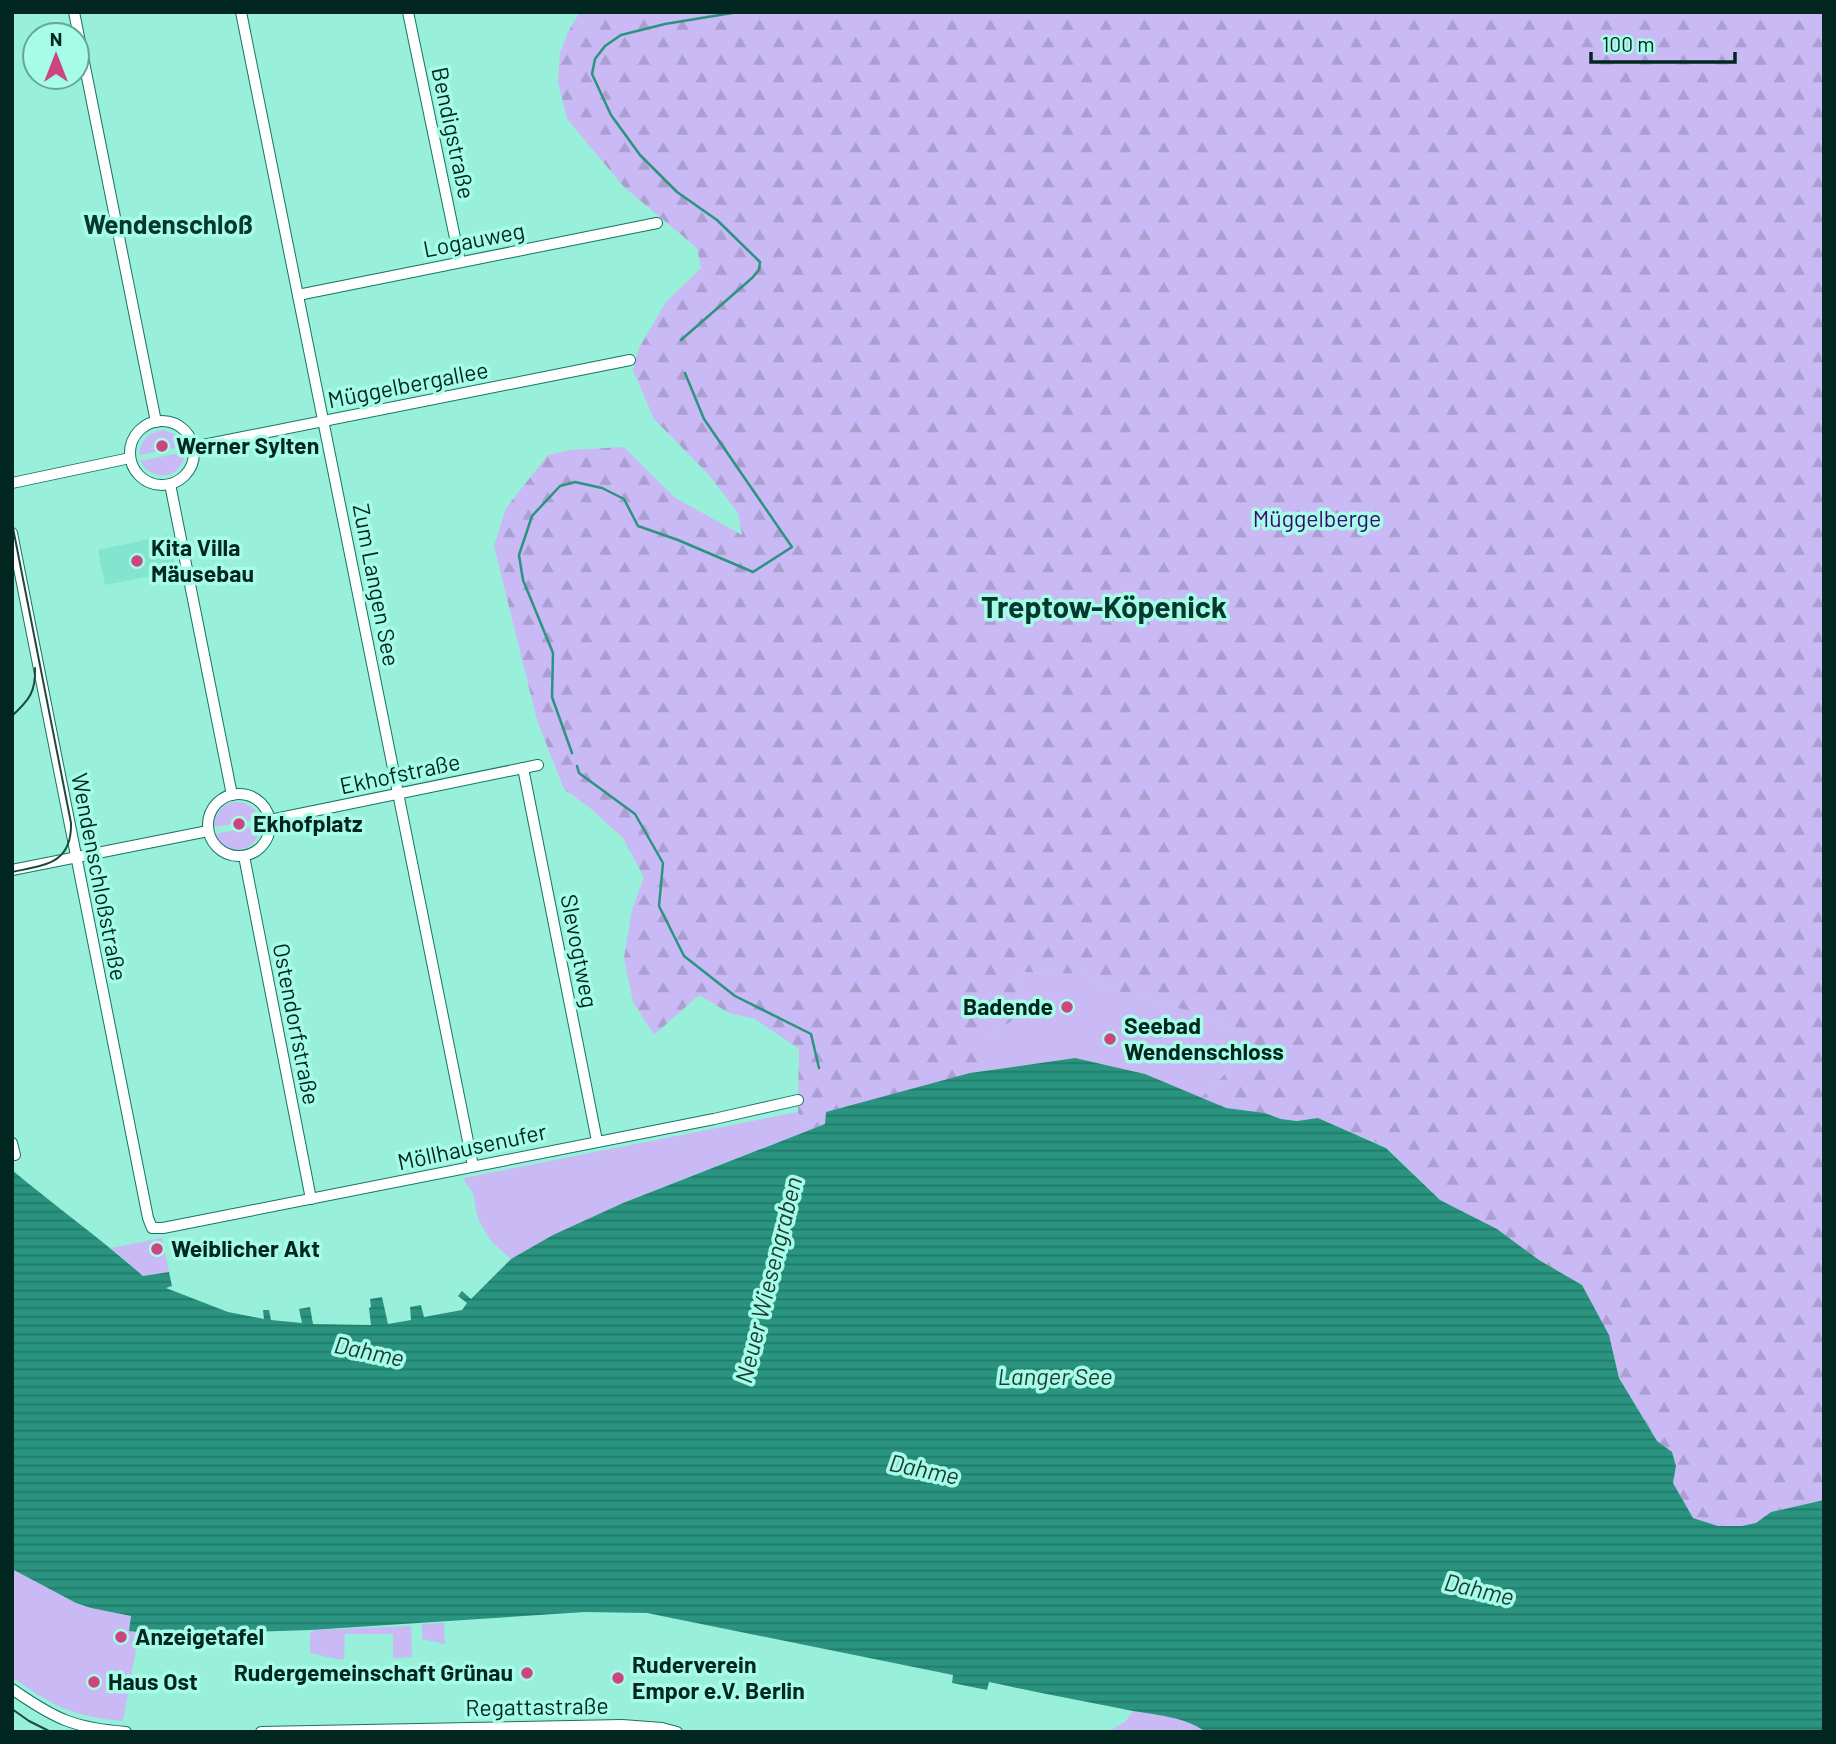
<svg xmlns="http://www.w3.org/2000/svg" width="1836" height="1744" font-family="Barlow,sans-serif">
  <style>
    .built { fill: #84e5ce }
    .green { fill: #c9b9f4 }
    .forest { fill: url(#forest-firs) }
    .water { fill: url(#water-rules) }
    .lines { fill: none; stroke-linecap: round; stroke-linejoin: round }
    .stream { stroke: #2a9480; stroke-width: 2.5 }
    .minor-casing { stroke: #137565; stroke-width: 12 }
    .minor { stroke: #fff; stroke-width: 10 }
    .tram { stroke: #1b4a40; stroke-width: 2 }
    .poi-dot { fill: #cd4580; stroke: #a6fce7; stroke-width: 2.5 }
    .labels { text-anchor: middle; stroke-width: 7; stroke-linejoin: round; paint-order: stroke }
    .street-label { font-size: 23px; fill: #012720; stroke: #a6fce7 }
    .poi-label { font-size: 23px; font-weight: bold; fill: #012720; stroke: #a6fce7; text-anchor: start }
    .park-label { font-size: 23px; fill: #3b0770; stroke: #a6fce7 }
    .water-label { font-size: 24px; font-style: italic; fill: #1c3b34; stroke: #a6fce7 }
    .quarter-label { font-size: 26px; font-weight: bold; fill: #06382f; stroke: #a6fce7 }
    .district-label { font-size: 30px; font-weight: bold; fill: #06382f; stroke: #a6fce7 }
  </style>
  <defs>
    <pattern id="forest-firs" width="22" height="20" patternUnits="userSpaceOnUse" patternTransform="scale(1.75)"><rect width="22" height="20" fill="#c9b9f4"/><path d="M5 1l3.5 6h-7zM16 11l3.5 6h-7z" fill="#ab9fd1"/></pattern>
    <pattern id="water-rules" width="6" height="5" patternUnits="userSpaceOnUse" patternTransform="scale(1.75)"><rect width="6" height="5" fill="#2a9480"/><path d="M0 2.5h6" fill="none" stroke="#227968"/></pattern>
  </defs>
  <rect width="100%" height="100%" fill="#98efda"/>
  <path class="built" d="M168,535L176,571L105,585L98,550Z"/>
  <g class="green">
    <path d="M163,430L177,435L185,446L139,455C140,440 149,432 163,430Z"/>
    <path d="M185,452C182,479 154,484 140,461Z"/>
    <path d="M232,802C245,801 255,806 260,819L214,827C214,815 220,807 232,802Z"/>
    <path d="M261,825C259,852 226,859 215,834Z"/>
    <path d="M1022,972L1085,974C1111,995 1145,996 1177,1007C1197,1014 1217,1023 1238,1030L1230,1069L1200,1099L1145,1074L1075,1058L981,1071L975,1045L992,1033L1025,1013Z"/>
    <path d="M798,1112L805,1132C705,1171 604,1206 511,1259L491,1241L478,1219L473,1193L465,1182L464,1178Z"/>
    <path d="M162,1238L169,1272L143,1276L111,1248Z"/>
    <path d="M12,1569L76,1603L91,1608L131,1616L129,1631L139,1632L123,1721C73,1717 53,1706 12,1677Z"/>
    <path d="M444,1623L445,1644L422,1639V1624Z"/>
    <path d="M411,1626L412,1657L393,1658V1634H345L344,1659H336L310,1653V1633L313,1632V1630Z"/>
    <path d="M1133,1711C1157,1714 1186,1717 1206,1732H1108L1125,1722Z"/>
  </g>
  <path class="forest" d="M580,12H1824V1500L1771,1512L1757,1523L1742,1526H1718L1693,1518L1673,1483L1676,1466L1672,1452L1657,1441L1619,1378L1609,1335L1582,1285L1539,1260L1497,1229L1440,1200L1386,1147L1318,1118L1297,1121L1281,1119L1265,1113L1226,1108L1200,1099L1230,1069L1237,1030C1217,1022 1197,1014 1176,1007C1145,996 1111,995 1085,974L1022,972L1025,1013L992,1033L976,1045L981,1071L826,1112L825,1124L805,1132L798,1112L799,1049L755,1019L729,1013L699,995L654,1035L633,1002L624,958L632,910L644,877L623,838L590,808L564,789L537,720L494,546L506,508L548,455L570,450L624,447L674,497L742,535L738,513L709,475L654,419L633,370L639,348L666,302L701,268L697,248L624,187L567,119L558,82L560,53L568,32Z"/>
  <path class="water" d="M1075,1058L1145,1074L1226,1108L1265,1113L1281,1119L1297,1121L1318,1118L1386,1148L1440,1200L1497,1229L1539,1260L1582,1285L1609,1335L1619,1378L1657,1441L1672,1452L1676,1466L1673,1483L1693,1518L1718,1526H1742L1756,1523L1771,1512L1824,1500V1732H1206C1184,1716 1154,1715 1128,1710C1082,1701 1035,1692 989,1682L987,1690L952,1683L953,1675L647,1613L585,1612L311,1630L249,1632L173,1631V1635H166V1632L140,1628L139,1632L129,1631L131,1616L91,1608L76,1603L12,1569V1170C55,1206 101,1239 143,1276L169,1272L172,1286L166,1288L228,1312L264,1319L263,1310H269L271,1320L302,1323L299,1309L310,1307L313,1324L371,1325L369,1308L371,1307L370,1299L382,1297L388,1324L411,1320L410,1307L421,1305L424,1317L462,1310L467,1303L458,1296L462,1291L471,1299L511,1259L553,1235L623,1203L825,1124L826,1112L970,1073Z"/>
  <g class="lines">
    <g class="stream">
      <path d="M681,340L752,278L759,270L760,262L717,220L677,192L640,155L611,115L592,74L595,59L605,46L621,35L665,24L738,12"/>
      <path d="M572,753L552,697L553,653L523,580L519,555L532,516L560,486L575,482L602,488L624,499L638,526L678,540L753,572L792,547L704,419L685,373"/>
      <path d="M577,766L579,773L635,814L663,863L659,906L684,956L735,996L811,1034L819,1068"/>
    </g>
    <defs>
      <g id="minor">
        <path d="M74,12L156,422"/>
        <path d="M241,12L473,1166"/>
        <path d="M408,12L460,262"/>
        <path d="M298,295L657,223"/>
        <circle cx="162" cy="453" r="32"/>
        <path d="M193,447L630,360"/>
        <path d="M12,483L130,458"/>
        <path d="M170,484L232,795"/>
        <path d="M12,533L148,1218L152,1228H163L714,1119L798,1100"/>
        <path d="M523,768L597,1141"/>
        <circle cx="239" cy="825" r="31"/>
        <path d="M270,820L538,765"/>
        <path d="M244,856L311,1199"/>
        <path d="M12,870L208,831"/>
        <path d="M12,1143L15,1155"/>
        <path d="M12,1689C55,1719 74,1728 126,1732"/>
        <path d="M261,1732L622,1725L662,1728L677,1732"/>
      </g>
    </defs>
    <use href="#minor" class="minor-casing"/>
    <use href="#minor" class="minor"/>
    <g class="tram">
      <path d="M12,523L71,823C72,864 45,865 12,872"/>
      <path d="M12,716C29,700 36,692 35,668"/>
      <path d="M12,1709L29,1721L51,1732"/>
    </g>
  </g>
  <g class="poi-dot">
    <circle cx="162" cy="446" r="7"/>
    <circle cx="137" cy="561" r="7"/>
    <circle cx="239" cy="824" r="7"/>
    <circle cx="1067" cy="1007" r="7"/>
    <circle cx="1110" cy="1039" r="7"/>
    <circle cx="157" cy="1249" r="7"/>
    <circle cx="121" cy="1637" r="7"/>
    <circle cx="527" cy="1673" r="7"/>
    <circle cx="618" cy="1678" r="7"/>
    <circle cx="94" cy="1682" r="7"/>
  </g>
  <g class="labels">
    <g class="street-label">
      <text transform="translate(453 133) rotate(78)" y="8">Bendigstraße</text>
      <text transform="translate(474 240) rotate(-11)" y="8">Logauweg</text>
      <text transform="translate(408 385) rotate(-11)" y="8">Müggelbergallee</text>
      <text transform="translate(376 585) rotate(79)" y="8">Zum Langen See</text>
      <text transform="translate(400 774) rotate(-12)" y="8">Ekhofstraße</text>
      <text transform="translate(99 877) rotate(79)" y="8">Wendenschloßstraße</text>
      <text transform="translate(579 951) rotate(79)" y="8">Slevogtweg</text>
      <text transform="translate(296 1024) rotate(79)" y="8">Ostendorfstraße</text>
      <text transform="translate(472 1147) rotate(-12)" y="8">Möllhausenufer</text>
      <text transform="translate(537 1707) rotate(-1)" y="8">Regattastraße</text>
    </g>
    <g class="poi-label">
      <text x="176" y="454">Werner Sylten</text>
      <text x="151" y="556">Kita Villa<tspan x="151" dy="26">Mäusebau</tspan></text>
      <text x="253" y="832">Ekhofplatz</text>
      <text x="1053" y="1015" text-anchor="end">Badende</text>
      <text x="1124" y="1034">Seebad<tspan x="1124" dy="26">Wendenschloss</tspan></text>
      <text x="171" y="1257">Weiblicher Akt</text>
      <text x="135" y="1645">Anzeigetafel</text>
      <text x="632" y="1673">Ruderverein<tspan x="632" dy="26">Empor e.V. Berlin</tspan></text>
      <text x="513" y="1681" text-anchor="end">Rudergemeinschaft Grünau</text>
      <text x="108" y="1690">Haus Ost</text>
    </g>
    <g class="park-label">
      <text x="1317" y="527">Müggelberge</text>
    </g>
    <g class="water-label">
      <text transform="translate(769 1280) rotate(-76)" y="8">Neuer Wiesengraben</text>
      <text transform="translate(369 1352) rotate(12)" y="8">Dahme</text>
      <text x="1055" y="1385">Langer See</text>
      <text transform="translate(924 1470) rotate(12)" y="8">Dahme</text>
      <text transform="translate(1479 1590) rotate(13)" y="8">Dahme</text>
    </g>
    <g class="quarter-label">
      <text x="168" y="234">Wendenschloß</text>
    </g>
    <g class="district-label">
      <text x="1104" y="618">Treptow-Köpenick</text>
    </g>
  </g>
  <rect width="1836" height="1744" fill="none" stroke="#012720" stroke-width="28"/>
  <g transform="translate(56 56)"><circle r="33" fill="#a6fce7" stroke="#64a797" stroke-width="2"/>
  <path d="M0-5L12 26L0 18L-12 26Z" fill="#cd4580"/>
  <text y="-10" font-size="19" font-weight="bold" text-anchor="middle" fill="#012720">N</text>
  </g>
  <path d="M1591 52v10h144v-10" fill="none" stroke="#012720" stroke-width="3.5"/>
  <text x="1602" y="52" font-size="21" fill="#012720" stroke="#a6fce7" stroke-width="5" paint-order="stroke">100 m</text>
</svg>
